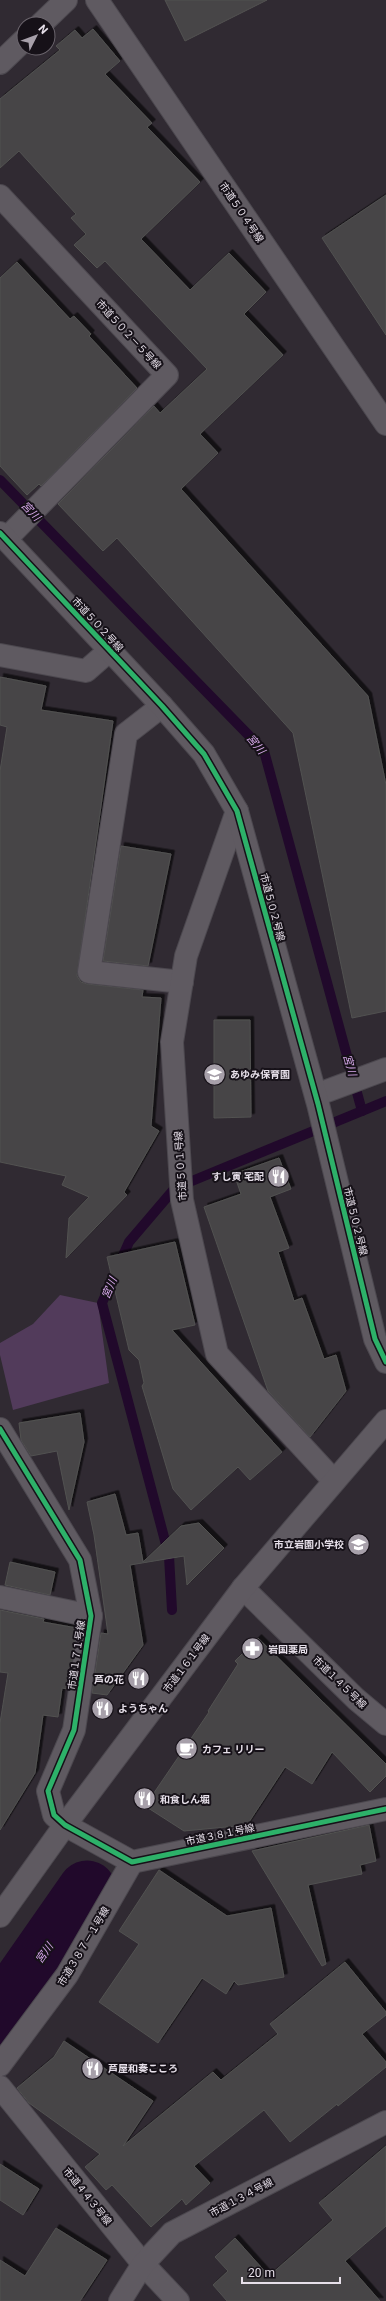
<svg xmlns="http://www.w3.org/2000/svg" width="386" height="2301" font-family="Roboto,'Noto Sans JP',sans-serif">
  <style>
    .green { fill: #523b5b }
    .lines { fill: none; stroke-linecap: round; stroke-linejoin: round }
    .stream { stroke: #21092b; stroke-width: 10 }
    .river { stroke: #21092b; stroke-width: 59 }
    .building { fill: #464547; stroke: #525251; filter: url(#shadow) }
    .minor-casing { stroke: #4c484f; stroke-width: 24 }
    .tertiary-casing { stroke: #4c484f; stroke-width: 24 }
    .minor { stroke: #5f5a61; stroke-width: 22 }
    .tertiary { stroke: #5f5a61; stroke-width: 22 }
    .cycleway-casing { stroke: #161118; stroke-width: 8 }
    .cycleway { stroke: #2db169; stroke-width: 5 }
    .labels { text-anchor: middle; stroke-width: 4; stroke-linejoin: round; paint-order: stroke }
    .street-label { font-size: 10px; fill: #e7e0ea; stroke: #161118 }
    .poi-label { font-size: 10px; font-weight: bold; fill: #e7e0ea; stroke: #161118; text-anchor: start }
    .water-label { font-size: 11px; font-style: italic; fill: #d8aaec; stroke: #161118 }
  </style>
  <defs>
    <filter id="shadow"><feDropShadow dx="3.5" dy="-3.5" stdDeviation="0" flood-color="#0009"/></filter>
  </defs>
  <rect width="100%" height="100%" fill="#302a32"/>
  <path class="green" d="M60,1295L98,1303L109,1383L13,1410L0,1355V1343L33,1324Z"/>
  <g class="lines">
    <g class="stream">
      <path d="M0,480L264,751L362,1111"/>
      <path d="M172,1610L169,1556L102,1303L129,1242L175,1188L386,1101"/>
    </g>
    <path class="river" d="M0,2015L87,1890"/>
  </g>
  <g class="building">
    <path d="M165,0H267L185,41Z"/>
    <path d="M93,29L120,61L105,74L152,123L147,127L200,182L141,239L190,290L229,253L266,292L244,314L283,355L200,434L218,453L181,489L368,696L386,785V1011L352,1018L293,733L117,538L103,551L58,504L154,406L160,413L207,369L105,261L97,268L74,245L86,234L71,218L76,214L19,151L0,168V99L60,50L56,46L75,30L82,38Z"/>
    <path d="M386,195V335L322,238Z"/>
    <path d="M17,262L70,319L74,316L91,334L89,336L137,388L41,486L39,484L27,495L0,466V278Z"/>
    <path d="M0,677L46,686L41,710L113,721L77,976L81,982L87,984L143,990L142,997L161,998L151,1126L159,1131L124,1192L127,1195L66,1258L69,1218L89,1197L62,1185L66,1176L0,1162V771L7,727L0,725Z"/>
    <path d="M121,846L171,854L148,966L103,961Z"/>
    <path d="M214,1020H250L251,1117L214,1118Z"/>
    <path d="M279,1158L291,1189L270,1197L289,1248L278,1252L294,1301L302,1298L324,1359L336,1355L346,1391L310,1437L268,1391L204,1207L241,1194L234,1174Z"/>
    <path d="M175,1242L195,1325L172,1330L282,1452L250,1480L238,1467L191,1510L173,1489L142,1386L144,1383L139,1360L129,1350L107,1257Z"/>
    <path d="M80,1413L84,1442L69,1510L57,1451L31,1456L21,1440L19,1423Z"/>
    <path d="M115,1494L126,1535L138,1533L143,1562L181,1526L199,1523L224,1548L187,1585L184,1556L130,1565L143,1645L107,1695L92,1693L101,1633L108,1634L94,1535L87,1502Z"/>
    <path d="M10,1562L55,1572L50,1595L5,1585Z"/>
    <path d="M0,1610L44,1619L43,1622L77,1628L68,1689L62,1688L58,1717L43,1715L35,1773L0,1830V1723L8,1673L0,1672Z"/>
    <path d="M258,1638L386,1764V1776L370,1792L332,1752L312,1784L285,1767L247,1825L184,1831L145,1806L209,1712L208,1711L238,1664L235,1661Z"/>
    <path d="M369,1825L376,1861L360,1865L362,1874L308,1885L326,1964L322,1966L252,1851Z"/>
    <path d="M159,1870L227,1916L271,1908L284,1977L238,1985L234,1981L226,1994L202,1978L158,2043L99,2002L139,1944L119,1931Z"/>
    <path d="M345,1962L386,2012V2015L362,2034L386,2062V2067L338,2106L337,2104L290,2142L264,2110L194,2166L210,2183L186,2205L182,2199L151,2227L112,2185L106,2190L85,2167L100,2154L29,2103L17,2088L54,2057L64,2041L153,2101L123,2146L213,2072L221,2080L278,2034L270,2024Z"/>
    <path d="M386,2146V2226L345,2261L380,2301H227L213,2285L228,2271L215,2257L235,2238L269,2276L333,2220L319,2203Z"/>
    <path d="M0,2164L39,2189L23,2215L0,2200Z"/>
    <path d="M56,2228L107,2260L80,2301H0V2260L25,2276Z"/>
  </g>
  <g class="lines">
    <defs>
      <g id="minor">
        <path d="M97,0L386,424"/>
        <path d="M41,24L66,0"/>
        <path d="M0,63L24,40"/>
        <path d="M0,196L167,375L6,539"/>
        <path d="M0,655L86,671L110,650"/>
        <path d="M162,706L126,734L89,972L182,982"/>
        <path d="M237,811L186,956L172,1042L182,1200L217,1354L334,1481"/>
        <path d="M316,1095L386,1069"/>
        <path d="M0,1429L80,1560L91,1616L74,1730L48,1791L54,1815L65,1825L132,1862L386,1809"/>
        <path d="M243,1588L356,1699L386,1724"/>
        <path d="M0,1597L91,1616"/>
        <path d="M0,2065L67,1975L132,1862"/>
        <path d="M0,2087L143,2264L178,2301"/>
        <path d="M120,2301L143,2264L172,2233L386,2122"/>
      </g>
      <g id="tertiary">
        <path d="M0,533L162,706L204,754L237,811L318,1104L375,1339L386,1362"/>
        <path d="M0,1916L65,1825L243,1588L386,1421"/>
      </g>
    </defs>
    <use href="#minor" class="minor-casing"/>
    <use href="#tertiary" class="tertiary-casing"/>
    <use href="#minor" class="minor"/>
    <use href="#tertiary" class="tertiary"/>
    <defs>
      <g id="cycleway">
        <path d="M0,533L162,706L204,754L237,811L318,1104L375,1339L386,1362"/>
        <path d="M0,1429L80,1560L91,1616L74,1730L48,1791L54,1815L65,1825L132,1862L386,1809"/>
      </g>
    </defs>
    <use href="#cycleway" class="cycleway-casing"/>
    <use href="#cycleway" class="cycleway"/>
  </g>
  <defs>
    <symbol id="school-disc" viewBox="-11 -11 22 22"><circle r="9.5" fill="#a7a0aa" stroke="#161118"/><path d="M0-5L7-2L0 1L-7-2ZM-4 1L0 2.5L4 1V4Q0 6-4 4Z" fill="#fff"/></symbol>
    <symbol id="restaurant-disc" viewBox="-11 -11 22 22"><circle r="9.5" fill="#a7a0aa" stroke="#161118"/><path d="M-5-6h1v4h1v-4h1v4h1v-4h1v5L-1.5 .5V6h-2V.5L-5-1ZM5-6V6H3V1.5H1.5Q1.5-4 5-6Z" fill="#fff"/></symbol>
    <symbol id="pharmacy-disc" viewBox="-11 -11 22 22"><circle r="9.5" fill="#a7a0aa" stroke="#161118"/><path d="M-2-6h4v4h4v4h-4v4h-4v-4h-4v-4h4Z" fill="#fff"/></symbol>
    <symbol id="cafe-disc" viewBox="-11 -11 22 22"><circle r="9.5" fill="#a7a0aa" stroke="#161118"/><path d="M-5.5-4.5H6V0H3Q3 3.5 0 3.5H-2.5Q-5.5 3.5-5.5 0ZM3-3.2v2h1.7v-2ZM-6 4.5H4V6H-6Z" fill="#fff"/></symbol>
  </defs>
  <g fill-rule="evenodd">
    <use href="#school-disc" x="202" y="1062" width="25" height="25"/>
    <use href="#restaurant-disc" x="266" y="1164" width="25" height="25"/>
    <use href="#school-disc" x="346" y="1532" width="25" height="25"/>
    <use href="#pharmacy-disc" x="240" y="1636" width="25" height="25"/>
    <use href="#restaurant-disc" x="126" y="1666" width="25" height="25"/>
    <use href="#restaurant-disc" x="90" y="1696" width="25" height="25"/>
    <use href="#cafe-disc" x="174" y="1736" width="25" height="25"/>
    <use href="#restaurant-disc" x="132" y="1786" width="25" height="25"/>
    <use href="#restaurant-disc" x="80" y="2056" width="25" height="25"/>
  </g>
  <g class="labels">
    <g class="street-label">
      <text transform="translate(242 212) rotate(56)" y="4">市道５０４号線</text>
      <text transform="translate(129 334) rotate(47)" y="4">市道５０２－５号線</text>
      <text transform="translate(98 624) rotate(47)" y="4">市道５０２号線</text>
      <text transform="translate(273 907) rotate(75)" y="4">市道５０２号線</text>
      <text transform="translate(180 1166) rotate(-94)" y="4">市道５０１号線</text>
      <text transform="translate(356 1221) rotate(76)" y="4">市道５０２号線</text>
      <text transform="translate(76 1655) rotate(-82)" y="4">市道１７１号線</text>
      <text transform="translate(186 1663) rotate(-53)" y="4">市道１６１号線</text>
      <text transform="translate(340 1682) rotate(44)" y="4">市道１４５号線</text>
      <text transform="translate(220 1834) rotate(-12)" y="4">市道３８１号線</text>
      <text transform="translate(83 1946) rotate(-59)" y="4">市道３８７－１号線</text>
      <text transform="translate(88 2196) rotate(51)" y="4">市道４４３号線</text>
      <text transform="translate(241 2197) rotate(-28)" y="4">市道１３４号線</text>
    </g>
    <g class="poi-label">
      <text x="230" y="1078">あゆみ保育園</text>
      <text x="264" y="1180" text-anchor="end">すし寅 宅配</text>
      <text x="344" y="1548" text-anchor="end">市立岩園小学校</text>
      <text x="268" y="1653">岩国薬局</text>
      <text x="124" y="1683" text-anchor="end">芦の花</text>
      <text x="118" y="1712">ようちゃん</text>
      <text x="202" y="1753">カフェ リリー</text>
      <text x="160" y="1803">和食しん堀</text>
      <text x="108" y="2072">芦屋和奏こころ</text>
    </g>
    <g class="water-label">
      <text transform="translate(31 511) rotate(46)" y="4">宮川</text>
      <text transform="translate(256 744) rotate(51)" y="4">宮川</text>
      <text transform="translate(350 1065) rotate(75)" y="4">宮川</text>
      <text transform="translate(109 1288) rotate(-67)" y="4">宮川</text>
      <text transform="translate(44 1953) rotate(-55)" y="4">宮川</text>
    </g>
  </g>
  <g transform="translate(36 36) rotate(48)"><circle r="19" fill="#161118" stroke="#6a646c"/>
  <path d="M0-3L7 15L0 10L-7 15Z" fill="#a7a0aa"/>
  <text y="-6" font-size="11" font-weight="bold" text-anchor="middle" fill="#e7e0ea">N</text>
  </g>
  <path d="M242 2277v6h98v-6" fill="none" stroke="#e7e0ea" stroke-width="2"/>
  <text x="248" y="2277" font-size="12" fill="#e7e0ea" stroke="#161118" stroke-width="3" paint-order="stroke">20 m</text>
</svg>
